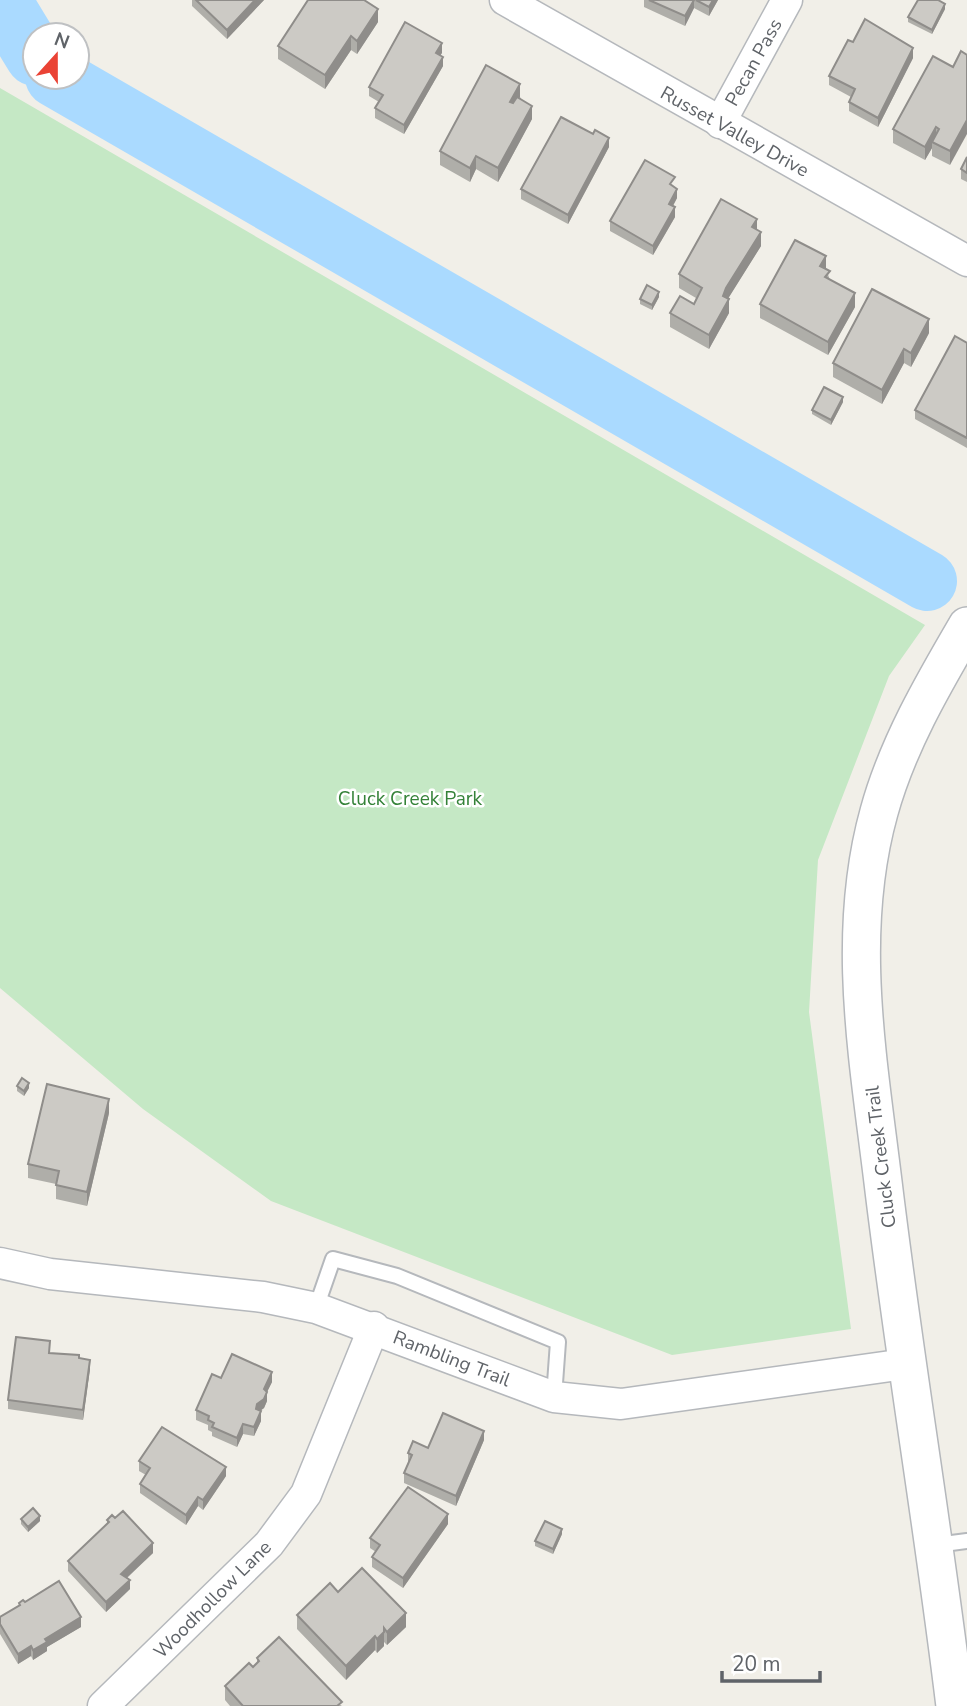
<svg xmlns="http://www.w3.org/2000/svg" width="967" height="1706" font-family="'Nunito Sans',sans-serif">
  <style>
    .green { fill: #c5e8c5 }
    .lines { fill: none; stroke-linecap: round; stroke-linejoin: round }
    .river { stroke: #aadaff; stroke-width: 60 }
    .service-casing { stroke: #b5b8bc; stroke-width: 18 }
    .minor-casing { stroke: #b5b8bc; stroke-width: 33 }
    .tertiary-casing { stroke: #b5b8bc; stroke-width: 40 }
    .service { stroke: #fff; stroke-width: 14 }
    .minor { stroke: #fff; stroke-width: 30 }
    .tertiary { stroke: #fff; stroke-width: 37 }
    .wall { fill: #afaea9 }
    .shaded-wall { fill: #8f8d8a }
    .building { fill: #cccac5; stroke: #8f8d8a; stroke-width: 2 }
    .labels { text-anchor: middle; stroke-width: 5; stroke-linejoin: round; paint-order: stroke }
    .street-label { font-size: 19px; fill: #5f6368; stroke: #fff }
    .park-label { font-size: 19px; fill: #348238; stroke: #fff }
  </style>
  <rect width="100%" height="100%" fill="#f1efe8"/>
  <path class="green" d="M0,88L925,625L889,676L818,860L809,1012L851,1329L672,1355L271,1201L143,1109L0,988Z"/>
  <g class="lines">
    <g class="river">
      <path d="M1,0L35,56"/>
      <path d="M55,77L927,581"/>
    </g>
    <defs>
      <g id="service">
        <path d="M316,1308L333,1259L397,1276L558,1342L554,1397"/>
        <path d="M936,1545L967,1541"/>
      </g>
      <g id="minor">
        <path d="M505,0L967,261"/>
        <path d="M720,123L787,0"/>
        <path d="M0,1263L50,1274L263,1297L316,1308L554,1397L621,1404L905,1364"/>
        <path d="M103,1706L269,1544L306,1494L374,1327"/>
      </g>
      <path id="tertiary" d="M955,1706C934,1531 904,1357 883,1182C868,1058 845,934 879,812C897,746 933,684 967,626"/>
    </defs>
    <use href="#service" class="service-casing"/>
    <use href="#minor" class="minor-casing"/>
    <use href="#tertiary" class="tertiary-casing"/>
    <use href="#service" class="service"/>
    <use href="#minor" class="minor"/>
    <use href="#tertiary" class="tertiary"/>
  </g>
  <g class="wall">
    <path d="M192,0H264L227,39L192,6Z"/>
    <path d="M644,0H718L709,16L694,8L685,26L644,7Z"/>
    <path d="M945,9L932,34L908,22V17Z"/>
    <path d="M378,22L357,54L351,50L325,89L278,59V46Z"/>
    <path d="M853,42L913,58L878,127L849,111V102L851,97L829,85V76Z"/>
    <path d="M442,53L440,55L443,66L404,134L375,118V108L379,102L369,96V87Z"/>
    <path d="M953,67L950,165L932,156V148L925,160L893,143V129Z"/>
    <path d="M520,97L532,119L498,182L476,169L470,182L440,165V151Z"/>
    <path d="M593,134L609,147L568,224L521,199V189Z"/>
    <path d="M967,157V182L961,179V169Z"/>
    <path d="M674,187L677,198L673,206L675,217L653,255L610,231V221Z"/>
    <path d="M757,230L761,246L728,298L729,313L709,349L670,327V313L694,304L696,298L679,288V274Z"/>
    <path d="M826,269L830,280L855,307L828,355L760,318V304Z"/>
    <path d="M659,297L652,310L640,304V299Z"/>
    <path d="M929,333L911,367L904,363L882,404L833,377V363Z"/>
    <path d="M967,343V448L915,419V410Z"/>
    <path d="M843,402L831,425L812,414V410Z"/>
    <path d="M17,1086L29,1088L24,1096L17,1091Z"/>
    <path d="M109,1113L87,1206L56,1199V1184L28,1178V1164Z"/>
    <path d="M50,1353L79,1358L90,1369L83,1420L8,1409V1400Z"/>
    <path d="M221,1378L272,1382L267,1392V1401L264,1408L260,1411L261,1421L254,1436L243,1434L237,1447L212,1436V1432L208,1430V1425L196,1420V1410Z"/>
    <path d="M484,1440L456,1506L404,1483V1473L408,1463V1453L428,1448Z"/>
    <path d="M139,1461L226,1476L203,1510L198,1506L186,1525L140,1493V1484L146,1475L139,1471Z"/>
    <path d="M21,1519L40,1521L28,1532L21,1524Z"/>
    <path d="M107,1520L153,1553L127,1578L130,1589L106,1612L68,1571V1561L107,1524Z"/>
    <path d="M448,1524L403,1588L372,1567V1557L376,1552L370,1548V1538Z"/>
    <path d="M562,1534L553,1554L535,1546V1541Z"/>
    <path d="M338,1592L406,1627L387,1645L384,1642V1646L377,1653L375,1650L346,1680L297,1629V1615Z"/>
    <path d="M25,1602L81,1627L47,1647V1651L33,1660L31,1656L18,1664L0,1634V1617L19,1606V1603Z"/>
    <path d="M257,1658L342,1706H230L225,1700V1686L253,1667L257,1663Z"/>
  </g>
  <g class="shaded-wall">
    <path d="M255,0H264L227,39V30Z"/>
    <path d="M694,0V8L685,26V16Z"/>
    <path d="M713,0H718L709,16V7Z"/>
    <path d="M945,4V9L932,34V30Z"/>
    <path d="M378,9V22L357,54V41Z"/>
    <path d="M351,36V50L325,89V75Z"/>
    <path d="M442,43V53L436,62V53Z"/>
    <path d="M913,48V58L878,127V118Z"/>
    <path d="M443,57V66L404,134V125Z"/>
    <path d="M520,84V97L510,115V102Z"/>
    <path d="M532,106V119L498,182V168Z"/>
    <path d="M967,120V134L950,165V151Z"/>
    <path d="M936,127V141L932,142V148L925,160V147Z"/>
    <path d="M609,138V147L568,224V215Z"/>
    <path d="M476,156V169L470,182V168Z"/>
    <path d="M677,189V198L669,213V204Z"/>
    <path d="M675,207V217L653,255V246Z"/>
    <path d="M757,219V233L752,227Z"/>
    <path d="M761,232V246L726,302L723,296L726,288Z"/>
    <path d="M826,256V270L820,266Z"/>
    <path d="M659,292V297L652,310V305Z"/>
    <path d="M855,293V307L828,355V342Z"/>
    <path d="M729,299V313L709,349V335Z"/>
    <path d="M929,319V333L911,367V353Z"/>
    <path d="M904,349V363L882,404V390Z"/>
    <path d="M843,397V402L831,425V420Z"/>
    <path d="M29,1083V1088L24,1096V1091Z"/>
    <path d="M109,1099V1113L87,1206V1192Z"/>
    <path d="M90,1360V1369L83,1420V1410Z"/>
    <path d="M272,1372V1382L267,1392V1401L264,1408L257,1413L256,1419L257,1404Z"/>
    <path d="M261,1411V1421L254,1436V1427Z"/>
    <path d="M243,1424V1434L237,1447V1438Z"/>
    <path d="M484,1431V1440L456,1506V1496Z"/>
    <path d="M226,1467V1476L203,1510V1500Z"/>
    <path d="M198,1497V1506L186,1525V1515Z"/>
    <path d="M448,1514V1524L403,1588V1578Z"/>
    <path d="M40,1516V1521L28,1532V1527Z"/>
    <path d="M562,1529V1534L553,1554V1549Z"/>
    <path d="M153,1543V1553L121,1583V1574Z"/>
    <path d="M130,1580V1589L106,1612V1602Z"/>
    <path d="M406,1613V1627L387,1645V1632Z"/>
    <path d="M81,1617V1627L47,1647V1651L33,1660V1650L45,1639Z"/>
    <path d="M384,1632V1646L377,1653V1639Z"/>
    <path d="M375,1636V1650L346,1680V1666Z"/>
    <path d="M31,1646V1656L18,1664V1654Z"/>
  </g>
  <g class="building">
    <path d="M196,0H255L227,30Z"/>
    <path d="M308,0H364L378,9L357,41L351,36L325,75L278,46Z"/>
    <path d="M649,0H694L685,16Z"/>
    <path d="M696,0H713L709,7Z"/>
    <path d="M918,0H938L945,4L932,30L908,17Z"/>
    <path d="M865,19L913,48L878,118L849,102L855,89L829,76L848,40L853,42Z"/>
    <path d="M405,22L442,43L436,53L443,57L404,125L375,108L383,95L369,87Z"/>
    <path d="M961,51L967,55V120L950,151L932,142L939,129L936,127L925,147L893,129L933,56L953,67Z"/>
    <path d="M486,65L520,84L510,102L513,103L517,97L532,106L498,168L476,156L470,168L440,151Z"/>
    <path d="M561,117L593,134L595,130L609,138L568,215L521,189Z"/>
    <path d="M967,157V173L961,169Z"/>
    <path d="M645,160L675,177L670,184L677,189L669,204L675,207L653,246L610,221Z"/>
    <path d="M721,199L757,219L752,227L761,232L726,288L723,296L729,299L709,335L670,313L680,296L694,304L702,288L679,274Z"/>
    <path d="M795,240L826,256L820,266L830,271L825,277L855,293L828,342L760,304Z"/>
    <path d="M647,285L659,292L652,305L640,299Z"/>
    <path d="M872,289L929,319L911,353L904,349L882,390L833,363Z"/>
    <path d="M955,336L967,343V438L915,410Z"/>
    <path d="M824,387L843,397L831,420L812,410Z"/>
    <path d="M22,1078L29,1083L24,1091L17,1086Z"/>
    <path d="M47,1084L109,1099L87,1192L56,1185L59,1171L28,1164Z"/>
    <path d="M16,1337L50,1341L49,1353L79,1355V1358L90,1360L83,1410L8,1400Z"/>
    <path d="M232,1354L272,1372L264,1389L267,1392L264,1399L257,1404L256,1409L261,1411L254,1427L243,1424L237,1438L212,1427L214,1423L208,1420L209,1416L196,1410L212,1374L221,1378Z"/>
    <path d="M443,1413L484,1431L456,1496L404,1473L412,1455L408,1453L413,1441L428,1448Z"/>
    <path d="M162,1427L226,1467L203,1500L198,1497L186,1515L140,1484L150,1468L139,1461Z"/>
    <path d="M408,1487L448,1514L403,1578L372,1557L380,1545L370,1538Z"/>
    <path d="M33,1508L40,1516L28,1527L21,1519Z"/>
    <path d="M123,1511L153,1543L121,1574L130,1580L106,1602L68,1561L109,1522L107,1520L112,1515L115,1518Z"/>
    <path d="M545,1521L562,1529L553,1549L535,1541Z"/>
    <path d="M362,1568L406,1613L387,1632L384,1628V1632L377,1639L375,1636L346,1666L297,1615L330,1583L338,1592Z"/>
    <path d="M59,1581L81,1617L45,1639L47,1642L33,1650L31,1646L18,1654L0,1624V1617L20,1605L19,1603L23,1600L25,1602Z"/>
    <path d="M279,1637L342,1702L337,1706H243L225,1686L249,1663L253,1667L259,1661L257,1658Z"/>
  </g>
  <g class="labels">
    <g class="street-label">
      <text transform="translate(753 62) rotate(-61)" y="7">Pecan Pass</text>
      <text transform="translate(735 131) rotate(29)" y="7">Russet Valley Drive</text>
      <text transform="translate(880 1157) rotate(-97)" y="7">Cluck Creek Trail</text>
      <text transform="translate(452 1358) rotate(21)" y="7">Rambling Trail</text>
      <text transform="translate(212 1599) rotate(-45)" y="7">Woodhollow Lane</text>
    </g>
    <g class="park-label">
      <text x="410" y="805">Cluck Creek Park</text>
    </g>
  </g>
  <g transform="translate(56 56) rotate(21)"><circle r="33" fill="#ffffff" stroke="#bfc1c3" stroke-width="2"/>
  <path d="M0-5L12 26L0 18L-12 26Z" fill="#ea4335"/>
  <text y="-10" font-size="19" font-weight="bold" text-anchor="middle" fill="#5f6368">N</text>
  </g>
  <path d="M722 1671v10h98v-10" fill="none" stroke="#5f6368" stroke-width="3.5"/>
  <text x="732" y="1671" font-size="21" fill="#5f6368" stroke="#ffffff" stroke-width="5" paint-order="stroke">20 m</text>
</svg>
